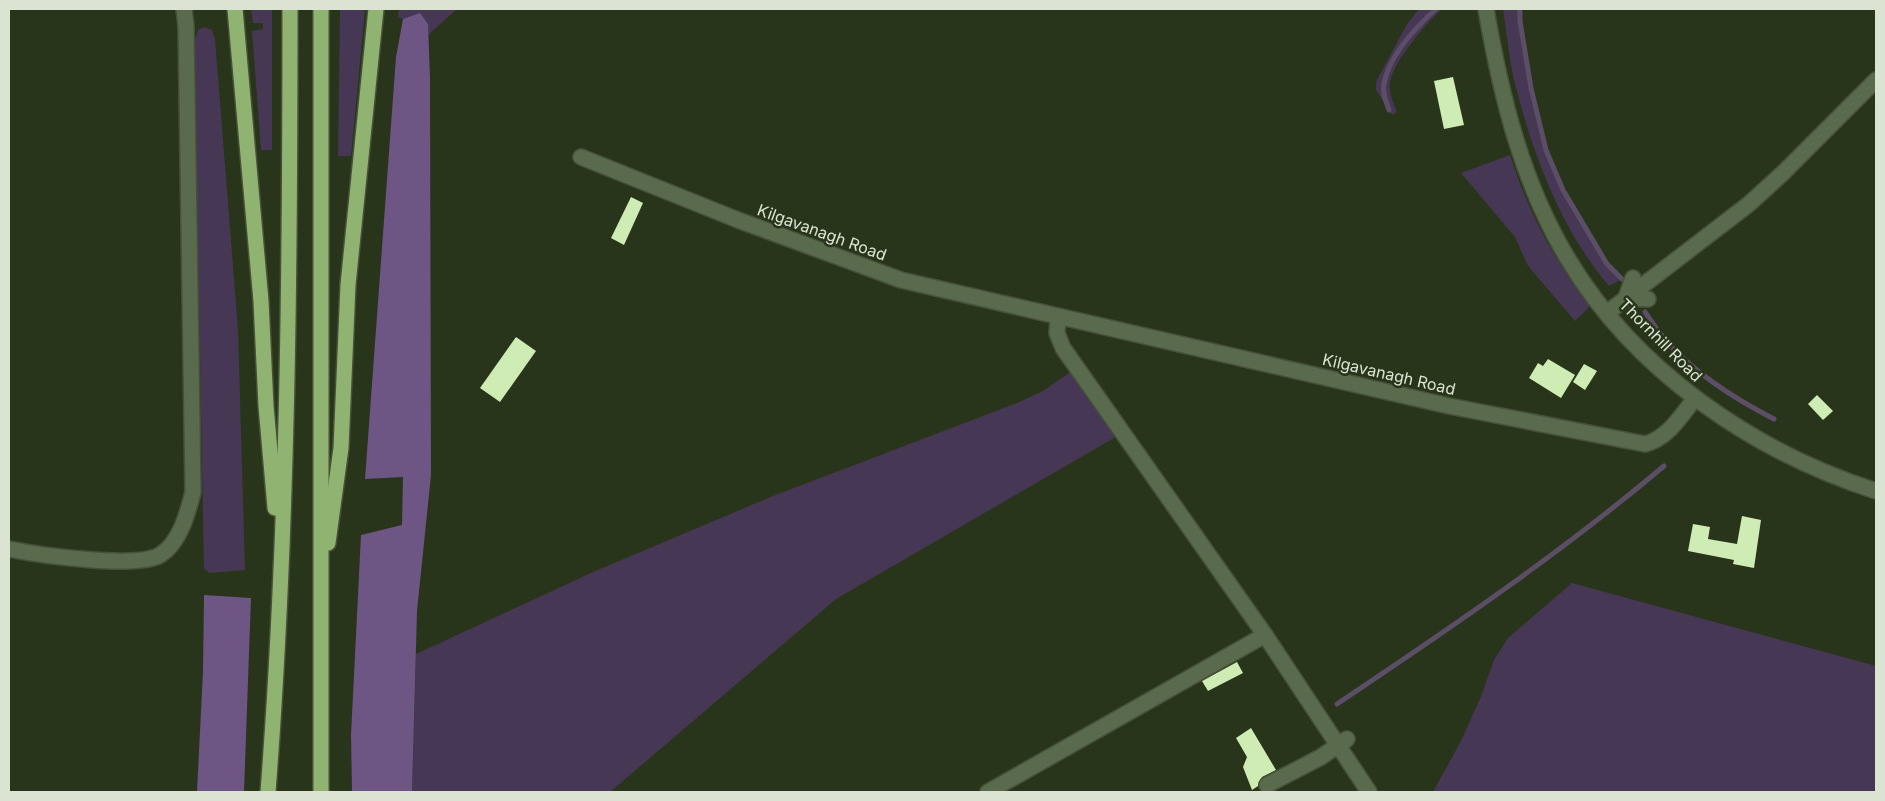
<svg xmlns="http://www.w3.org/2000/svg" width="1885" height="801" font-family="Inter,sans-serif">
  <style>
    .green { fill: #463755 }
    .forest { fill: #6d5584 }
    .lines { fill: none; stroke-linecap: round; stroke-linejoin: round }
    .stream { stroke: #5c4e66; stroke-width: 5 }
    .building { fill: #cfecb5 }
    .minor-casing { stroke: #455139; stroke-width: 18 }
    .highway-casing { stroke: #455139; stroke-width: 18 }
    .minor { stroke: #5a6a4c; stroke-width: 15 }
    .highway { stroke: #91b371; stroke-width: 15 }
    .labels { text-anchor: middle; stroke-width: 5; stroke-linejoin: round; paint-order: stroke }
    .street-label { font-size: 16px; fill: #dbe4d3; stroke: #28351a }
  </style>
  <rect width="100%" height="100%" fill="#28351a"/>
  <g class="green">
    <path d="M251,9H272V150H261L252,31L263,29V23H253Z"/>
    <path d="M340,9H365L351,156H338Z"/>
    <path d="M399,9H457L428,35V24L420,14L403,19L398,17Z"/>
    <path d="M1419,9H1442C1426,23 1395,60 1390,81C1388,91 1393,103 1397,112L1392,115L1376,90V82L1407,24Z"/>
    <path d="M1503,9H1520V21L1531,88L1546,150L1563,190L1607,264L1622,279L1609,286C1561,230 1533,155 1515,84C1509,60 1507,34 1503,9Z"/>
    <path d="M204,27L212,30L215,39L238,329L245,570L210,573L204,569L194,43L198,30Z"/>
    <path d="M1510,155C1527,208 1554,263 1591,305L1575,321L1528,266L1515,237L1461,173Z"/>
    <path d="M1072,371L1119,435L836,599L610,792H412L416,654L593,572L773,496L1017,403L1043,391Z"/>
    <path d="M1572,583L1876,666V792H1433L1462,739L1482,694L1494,660L1508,638Z"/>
  </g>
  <g class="forest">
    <path d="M420,13L428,24L430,77L431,475L417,611L412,792H352L351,735L361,535L402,525L403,477L365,479L396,57L403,19Z"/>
    <path d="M204,595L251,598L244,792H197L203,671Z"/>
  </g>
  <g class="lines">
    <g class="stream">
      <path d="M1520,9V21L1531,88L1546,150L1563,190L1607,264L1622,279"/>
      <path d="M1389,110C1386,102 1382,92 1384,83C1390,55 1416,27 1436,9"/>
      <path d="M1645,312C1652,322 1659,333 1668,343C1696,374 1737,400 1774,419"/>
      <path d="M1337,704C1449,629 1561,553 1664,466"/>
    </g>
  </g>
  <g class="building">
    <path d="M1453,77L1464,125L1444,129L1434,81Z"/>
    <path d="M631,197L643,203L624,245L611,238Z"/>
    <path d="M516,337L536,351L500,402L480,388Z"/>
    <path d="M1548,359L1575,375L1561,398L1529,378L1538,363L1543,366Z"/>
    <path d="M1584,364L1597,371L1585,390L1573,382Z"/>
    <path d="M1817,395L1833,411L1823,420L1808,404Z"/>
    <path d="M1742,516L1761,520L1754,568L1733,564L1734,560L1688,551L1693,524L1710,527L1708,539L1737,544Z"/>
    <path d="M1237,662L1243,673L1208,691L1202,681Z"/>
    <path d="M1251,728L1276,770L1262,777L1258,786L1252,790L1243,767L1247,757L1236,738Z"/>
  </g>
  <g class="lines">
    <defs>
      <g id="minor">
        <path d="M1486,9C1501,96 1522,183 1568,259C1635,371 1754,452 1876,491"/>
        <path d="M581,157L738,220L901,280L1449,406L1645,444C1667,439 1682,415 1695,398"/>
        <path d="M1633,278L1626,298L1648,299"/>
        <path d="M1607,313L1749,204L1783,173L1876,80"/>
        <path d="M1058,318L1057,333L1063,348L1265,635L1369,792"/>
        <path d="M9,549C38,555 137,569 160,555C180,543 188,512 193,492L186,26L184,9"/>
        <path d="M1267,785L1321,757L1347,739"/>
        <path d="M988,792L1265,635"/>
      </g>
      <g id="highway">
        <path d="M235,9L261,301L266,406L275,508"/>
        <path d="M328,543L341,448L348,285L376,9"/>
        <path d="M268,792C288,532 290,270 290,9"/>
        <path d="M321,792V9"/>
      </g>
    </defs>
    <use href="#minor" class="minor-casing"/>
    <use href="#highway" class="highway-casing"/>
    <use href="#minor" class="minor"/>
    <use href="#highway" class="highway"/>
  </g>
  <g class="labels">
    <g class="street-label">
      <text transform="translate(822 232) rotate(20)" y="6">Kilgavanagh Road</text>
      <text transform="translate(1661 340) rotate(45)" y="6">Thornhill Road</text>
      <text transform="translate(1389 374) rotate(13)" y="6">Kilgavanagh Road</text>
    </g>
  </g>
  <rect width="1885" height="801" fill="none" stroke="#dbe4d3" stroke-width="20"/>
</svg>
